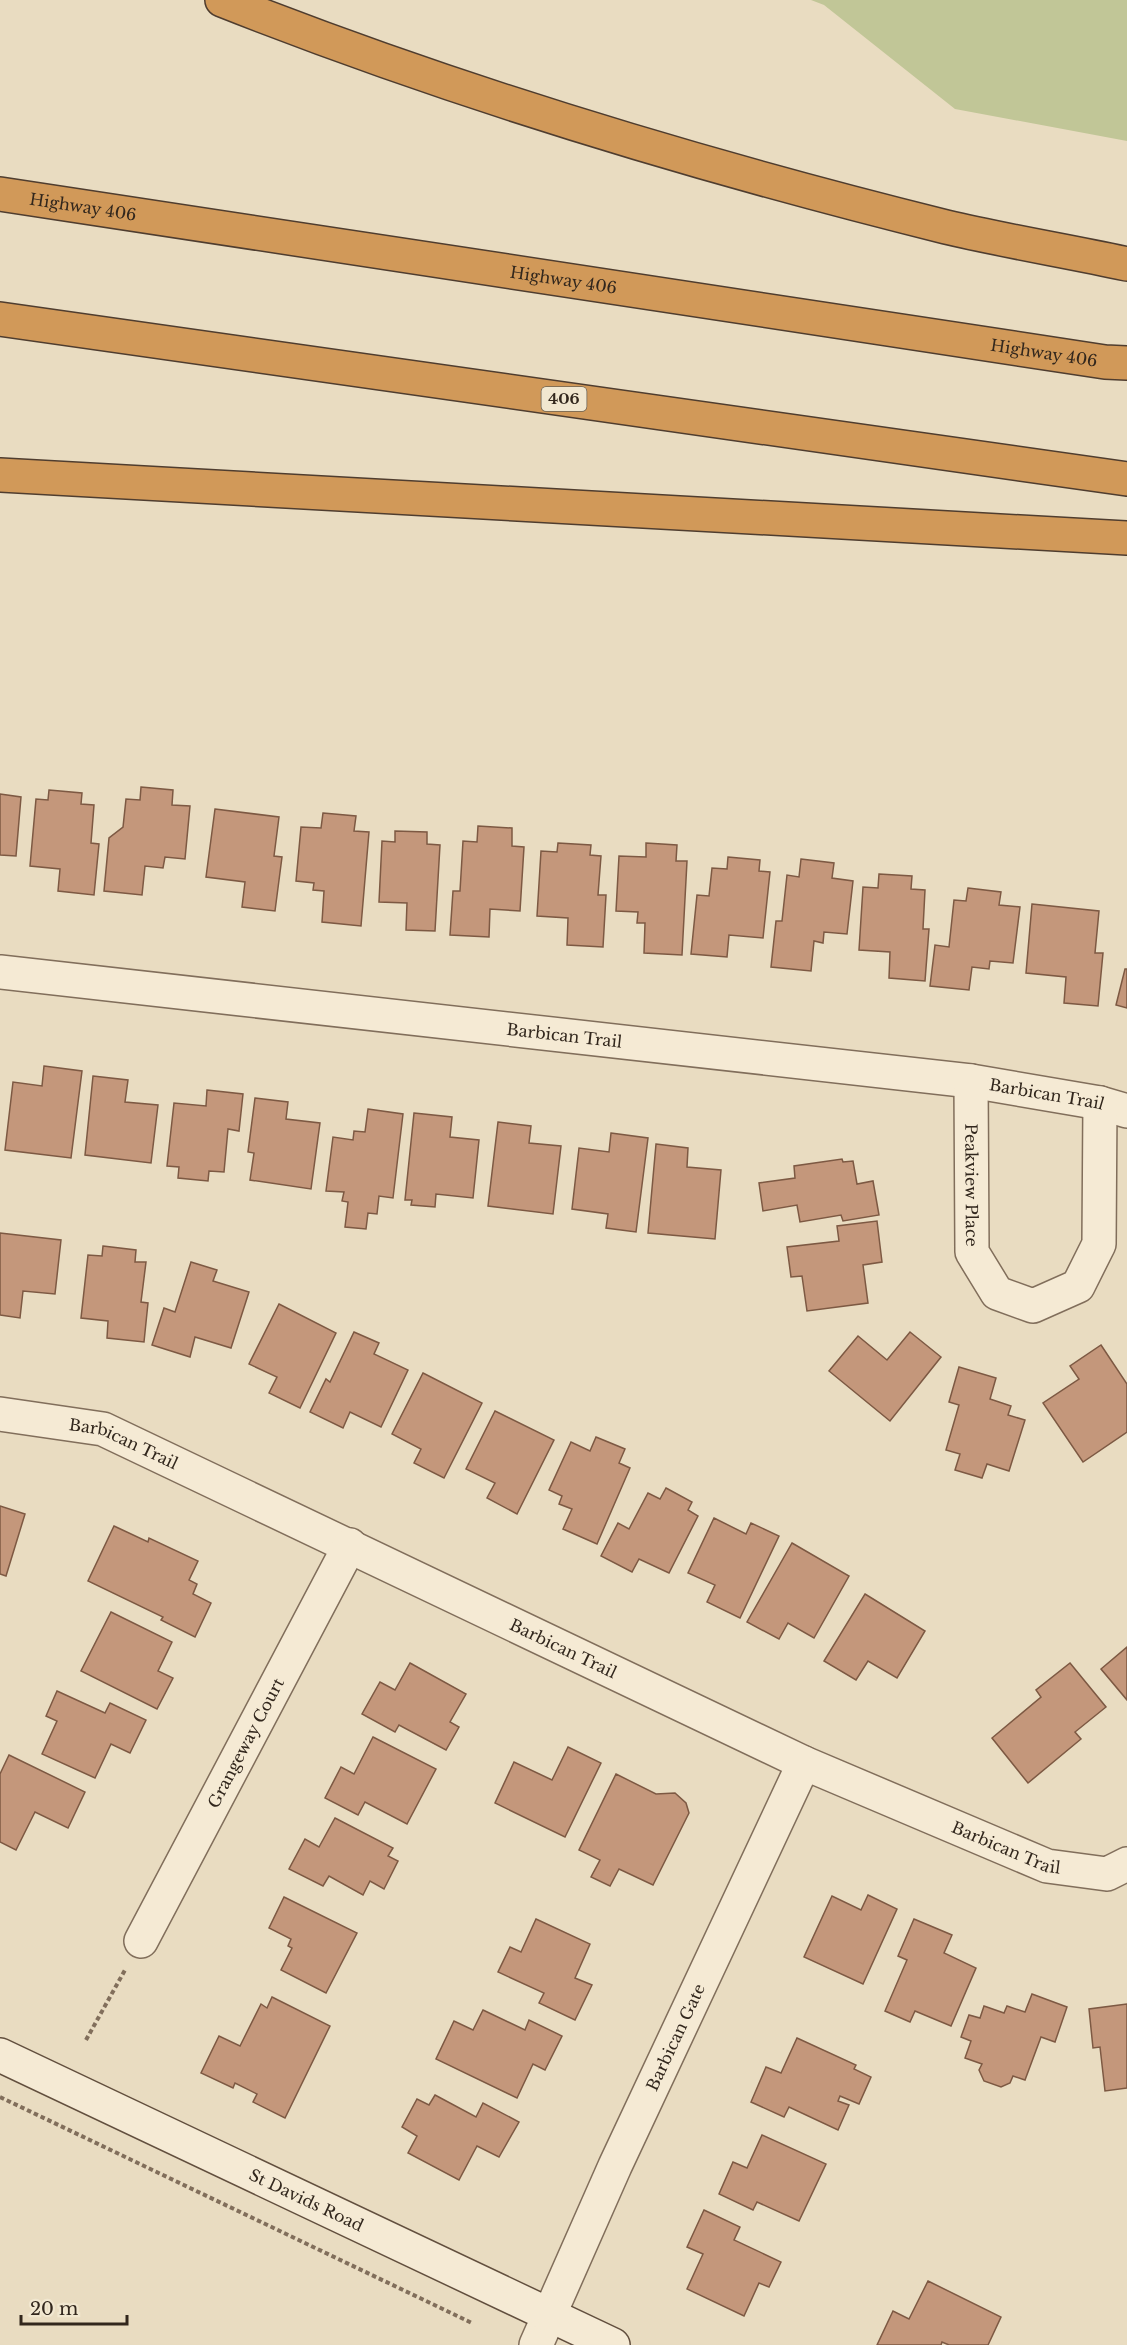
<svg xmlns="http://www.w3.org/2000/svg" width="1127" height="2345" font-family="'Libre Baskerville',serif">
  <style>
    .green { fill: #c1c697 }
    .building { fill: #c4977b; stroke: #7d5943; stroke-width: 1.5 }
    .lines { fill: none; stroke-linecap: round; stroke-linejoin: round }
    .street-casing { stroke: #816e5b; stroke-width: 36 }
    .secondary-casing { stroke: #624f3e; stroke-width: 36 }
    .highway-casing { stroke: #4f3d2f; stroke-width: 36 }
    .path { stroke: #816e5b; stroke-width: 4; stroke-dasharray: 4.5 3; stroke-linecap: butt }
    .street { stroke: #f5ead4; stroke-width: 33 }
    .secondary { stroke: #f5ead4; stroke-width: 33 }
    .highway { stroke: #d19959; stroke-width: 33 }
    .labels { text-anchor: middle; stroke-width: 5; stroke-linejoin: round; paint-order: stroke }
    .shield { fill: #f1e7d0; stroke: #6b6153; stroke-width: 1.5 }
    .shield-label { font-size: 15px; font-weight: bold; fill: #32271d }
    .street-label { font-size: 16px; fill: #32271d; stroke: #f1e7d0 }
  </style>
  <rect width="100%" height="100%" fill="#e9dcc1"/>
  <path class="green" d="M811,0H1127V141L955,109L824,5Z"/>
  <g class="building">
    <path d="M141,787L173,790L172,805L190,806L185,859L165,857L163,868L145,866L142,895L104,891L109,838L123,827L126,799L140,800Z"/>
    <path d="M49,790L82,793L81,804L94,805L91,843L99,844L94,895L58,891L60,869L30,866L36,799L48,800Z"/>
    <path d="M0,794L21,797L16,856L0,855Z"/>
    <path d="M215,809L279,817L274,856L282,857L275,911L242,907L245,882L206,877Z"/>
    <path d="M323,813L356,816L354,831L369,832L361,926L322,922L324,891L313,890L314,883L296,881L301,827L321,828Z"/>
    <path d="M478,826L512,828V846L524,847L520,911L490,909L489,937L450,935L453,891H460L463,841L477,842Z"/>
    <path d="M395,831L427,832V844L440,845L435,931L406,930L407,903L379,902L382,841L395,842Z"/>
    <path d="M558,843L591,845L590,855L601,856L598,895H606L603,947L567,945L568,918L537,916L541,851L557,852Z"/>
    <path d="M646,843L677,845L676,861H687L682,955L644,953L645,923H637L638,912L616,911L619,856L646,857Z"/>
    <path d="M728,857L760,860L759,871L770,872L763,938L729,935L727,957L691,954L697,895L709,896L712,868L727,869Z"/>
    <path d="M801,859L834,863L832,878L853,881L847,934L824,932L823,943L814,941L811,971L771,967L776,921H782L787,875L799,877Z"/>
    <path d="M879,874L912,876L911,889L925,890L923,929H929L925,981L889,978L890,952L859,950L863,887L878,888Z"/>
    <path d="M968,888L1001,892L999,905L1020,907L1013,963L990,961L989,969L972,967L969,990L930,986L935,945L949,947L954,900L966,901Z"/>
    <path d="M1032,904L1099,911L1095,953H1103L1098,1006L1064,1003L1066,977L1026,973Z"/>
    <path d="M1125,969H1127V1008L1116,1005Z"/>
    <path d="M44,1066L82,1071L71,1158L5,1150L13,1082L42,1086Z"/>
    <path d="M93,1076L128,1080L125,1102L158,1105L151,1163L85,1155Z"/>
    <path d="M207,1090L243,1094L239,1131L228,1129L224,1172L209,1171L208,1181L178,1178L179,1167L167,1166L174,1103L206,1106Z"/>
    <path d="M255,1098L288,1102L286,1119L320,1123L311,1189L250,1180L254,1153L248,1152Z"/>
    <path d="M368,1109L403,1114L393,1198L379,1196L377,1214L368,1213L366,1229L345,1227L348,1202L342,1201L344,1192L326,1191L333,1137L353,1140L354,1131L365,1132Z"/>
    <path d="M414,1113L452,1117L450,1137L479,1140L473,1198L436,1194L435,1207L411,1205L412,1200H405Z"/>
    <path d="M498,1122L531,1126L529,1143L561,1146L553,1214L488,1206Z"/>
    <path d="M611,1133L648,1138L636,1232L606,1228L608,1214L572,1209L579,1148L609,1152Z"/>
    <path d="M656,1144L688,1148L687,1167L721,1170L715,1239L648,1233Z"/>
    <path d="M842,1159L843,1162L853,1161L857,1184L873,1181L879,1215L843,1221L841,1215L800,1222L797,1205L763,1211L759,1183L795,1178L794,1166Z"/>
    <path d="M877,1221L882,1262L863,1265L868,1303L807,1311L802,1276L791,1277L787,1247L839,1241L837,1226Z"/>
    <path d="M0,1233L61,1240L55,1294L23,1291L20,1318L0,1315Z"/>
    <path d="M103,1246L136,1250L135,1262H146L141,1302L148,1303L144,1342L107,1338L108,1321L81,1318L88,1255L102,1256Z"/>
    <path d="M191,1262L217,1270L213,1281L249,1292L231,1348L195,1337L190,1357L152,1345L164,1308L175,1312Z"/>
    <path d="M279,1304L336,1333L300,1408L269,1393L277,1377L249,1364Z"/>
    <path d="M354,1332L379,1343L374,1354L408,1370L381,1427L350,1412L343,1428L310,1412L326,1379L330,1382Z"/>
    <path d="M910,1332L941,1357L890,1421L829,1371L858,1336L887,1360Z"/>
    <path d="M1101,1345L1127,1384V1432L1083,1462L1043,1403L1079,1379L1070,1366Z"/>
    <path d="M959,1367L996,1378L990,1399L1011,1406L1008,1415L1025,1420L1009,1471L987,1464L982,1478L955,1470L960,1454L946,1450L959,1405L949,1402Z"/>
    <path d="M423,1373L482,1403L444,1478L414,1463L421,1449L392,1434Z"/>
    <path d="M495,1411L554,1440L517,1514L487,1498L495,1483L466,1469Z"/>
    <path d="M596,1437L625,1449L619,1463L630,1468L597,1544L563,1529L572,1509L559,1504L562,1496L549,1490L571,1442L590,1451Z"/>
    <path d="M666,1488L692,1502L688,1510L698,1516L669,1573L639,1559L632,1572L601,1556L618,1523L629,1529L648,1493L660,1499Z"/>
    <path d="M0,1506L25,1514L6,1576L0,1574Z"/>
    <path d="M714,1518L746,1534L751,1523L779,1536L740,1618L707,1602L715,1585L688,1573Z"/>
    <path d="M114,1526L148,1542L149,1538L198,1561L189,1580L197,1584L193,1594L211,1603L195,1637L161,1620L163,1617L88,1581Z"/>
    <path d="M792,1543L849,1576L814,1638L788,1623L779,1639L747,1622Z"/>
    <path d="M865,1594L925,1631L897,1678L868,1661L856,1680L824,1661Z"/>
    <path d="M111,1612L172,1642L158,1671L173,1678L157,1709L81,1671Z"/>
    <path d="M1127,1647V1700L1101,1669Z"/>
    <path d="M410,1663L466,1694L450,1722L459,1727L446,1750L399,1725L395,1732L362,1714L380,1682L395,1690Z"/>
    <path d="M1070,1663L1106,1707L1075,1732L1081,1739L1028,1783L992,1738L1041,1697L1036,1690Z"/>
    <path d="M57,1691L105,1713L110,1703L146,1720L130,1753L111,1744L95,1778L42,1754L57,1721L46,1716Z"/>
    <path d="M373,1737L436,1769L407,1824L365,1802L358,1815L325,1798L341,1767L354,1774Z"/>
    <path d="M568,1747L601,1763L565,1837L495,1803L514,1762L552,1780Z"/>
    <path d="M9,1755L85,1792L68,1828L35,1812L16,1850L0,1842V1774Z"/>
    <path d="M616,1774L656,1794L675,1793L686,1803L689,1813L653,1885L619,1869L610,1886L591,1877L600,1860L579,1850Z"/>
    <path d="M335,1818L393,1848L388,1856L398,1861L384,1889L370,1881L363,1895L329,1876L323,1886L289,1869L305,1839L319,1847Z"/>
    <path d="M868,1895L897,1909L863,1984L804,1957L832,1896L861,1910Z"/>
    <path d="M284,1897L357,1933L326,1993L281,1970L292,1948L288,1946L291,1939L269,1928Z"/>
    <path d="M536,1919L590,1944L575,1978L592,1985L575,2020L539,2003L544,1993L498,1972L510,1947L521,1952Z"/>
    <path d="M914,1919L952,1935L944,1953L976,1968L951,2026L915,2011L910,2022L885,2011L907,1960L898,1956Z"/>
    <path d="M1032,1994L1067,2007L1055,2042L1041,2037L1025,2080L1013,2076L1010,2083L1001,2087L984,2081L979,2070L982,2064L965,2058L971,2041L961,2037L969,2015L980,2018L984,2006L1004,2013L1007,2006L1025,2012Z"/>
    <path d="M272,1997L330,2026L285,2118L253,2102L257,2094L235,2083L233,2088L201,2073L219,2036L240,2046L261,2004L267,2008Z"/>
    <path d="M1127,2004V2088L1105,2091L1100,2047L1093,2048L1089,2009Z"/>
    <path d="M483,2010L525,2030L529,2020L562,2036L545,2070L533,2064L517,2098L436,2059L454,2021L473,2030Z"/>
    <path d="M797,2038L856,2065L854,2069L871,2077L859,2104L840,2096L838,2101L849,2105L838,2130L789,2107L784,2117L751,2102L766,2067L781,2073Z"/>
    <path d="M435,2095L476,2117L483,2103L519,2122L499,2157L477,2146L459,2180L408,2153L417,2136L402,2127L417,2099L429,2105Z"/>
    <path d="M762,2135L826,2164L799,2221L757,2202L753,2210L719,2194L733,2162L747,2168Z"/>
    <path d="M704,2210L740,2227L734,2240L781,2262L769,2287L759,2283L744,2316L687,2289L703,2254L687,2247Z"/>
    <path d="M928,2281L1001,2317L988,2345H949L942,2342L941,2345H877L893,2311L909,2319Z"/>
  </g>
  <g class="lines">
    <defs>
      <g id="street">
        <path id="s1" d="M0,972L971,1081L1100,1103L1127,1111"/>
        <path id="s2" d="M971,1081L972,1252L997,1293L1033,1306L1078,1286L1099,1244L1100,1103"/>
        <path id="s3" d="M0,1414L103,1429L804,1763L1047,1866L1107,1874L1127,1864"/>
        <path id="s4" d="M141,1941L350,1545"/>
        <path id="s5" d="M536,2345L615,2166L804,1763"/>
      </g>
      <g id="secondary">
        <path id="s6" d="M0,2055L613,2345"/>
      </g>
      <g id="highway">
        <path d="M222,0C457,93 701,166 946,227C1005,241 1067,251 1127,264"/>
        <path id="s7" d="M0,194L1105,362L1127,363"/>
        <path d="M0,319L1127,479"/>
        <path d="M0,475L1127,538"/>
      </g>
    </defs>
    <use href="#street" class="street-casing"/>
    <use href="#secondary" class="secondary-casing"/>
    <use href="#highway" class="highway-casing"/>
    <g class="path">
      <path d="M86,2040L125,1970"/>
      <path d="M0,2097L472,2323"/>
    </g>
    <use href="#street" class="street"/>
    <use href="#secondary" class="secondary"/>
    <use href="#highway" class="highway"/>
  </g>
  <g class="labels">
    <rect class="shield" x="541.5" y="387" width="45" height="24" rx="4.5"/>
    <g class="shield-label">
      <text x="564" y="404">406</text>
    </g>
    <g class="street-label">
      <text dy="6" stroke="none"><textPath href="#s7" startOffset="84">Highway 406</textPath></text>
      <text dy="6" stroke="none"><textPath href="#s7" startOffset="570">Highway 406</textPath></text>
      <text dy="6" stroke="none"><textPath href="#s7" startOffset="1056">Highway 406</textPath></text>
      <text dy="6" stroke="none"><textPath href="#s1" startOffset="568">Barbican Trail</textPath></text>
      <text dy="6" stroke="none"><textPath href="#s1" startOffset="1054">Barbican Trail</textPath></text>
      <text dy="6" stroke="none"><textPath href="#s2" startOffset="104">Peakview Place</textPath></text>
      <text dy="6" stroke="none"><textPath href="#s3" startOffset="128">Barbican Trail</textPath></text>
      <text dy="6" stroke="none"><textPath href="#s3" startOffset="614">Barbican Trail</textPath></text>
      <text dy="6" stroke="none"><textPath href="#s4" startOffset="224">Grangeway Court</textPath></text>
      <text dy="6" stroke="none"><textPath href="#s3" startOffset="1100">Barbican Trail</textPath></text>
      <text dy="6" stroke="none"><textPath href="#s5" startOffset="338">Barbican Gate</textPath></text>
      <text dy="6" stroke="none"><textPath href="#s6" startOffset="339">St Davids Road</textPath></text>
    </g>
  </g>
  <path d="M21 2315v9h106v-9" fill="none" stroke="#32271d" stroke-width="3"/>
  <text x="30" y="2315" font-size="18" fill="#32271d" stroke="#f1e7d0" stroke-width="4.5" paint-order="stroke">20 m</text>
</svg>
